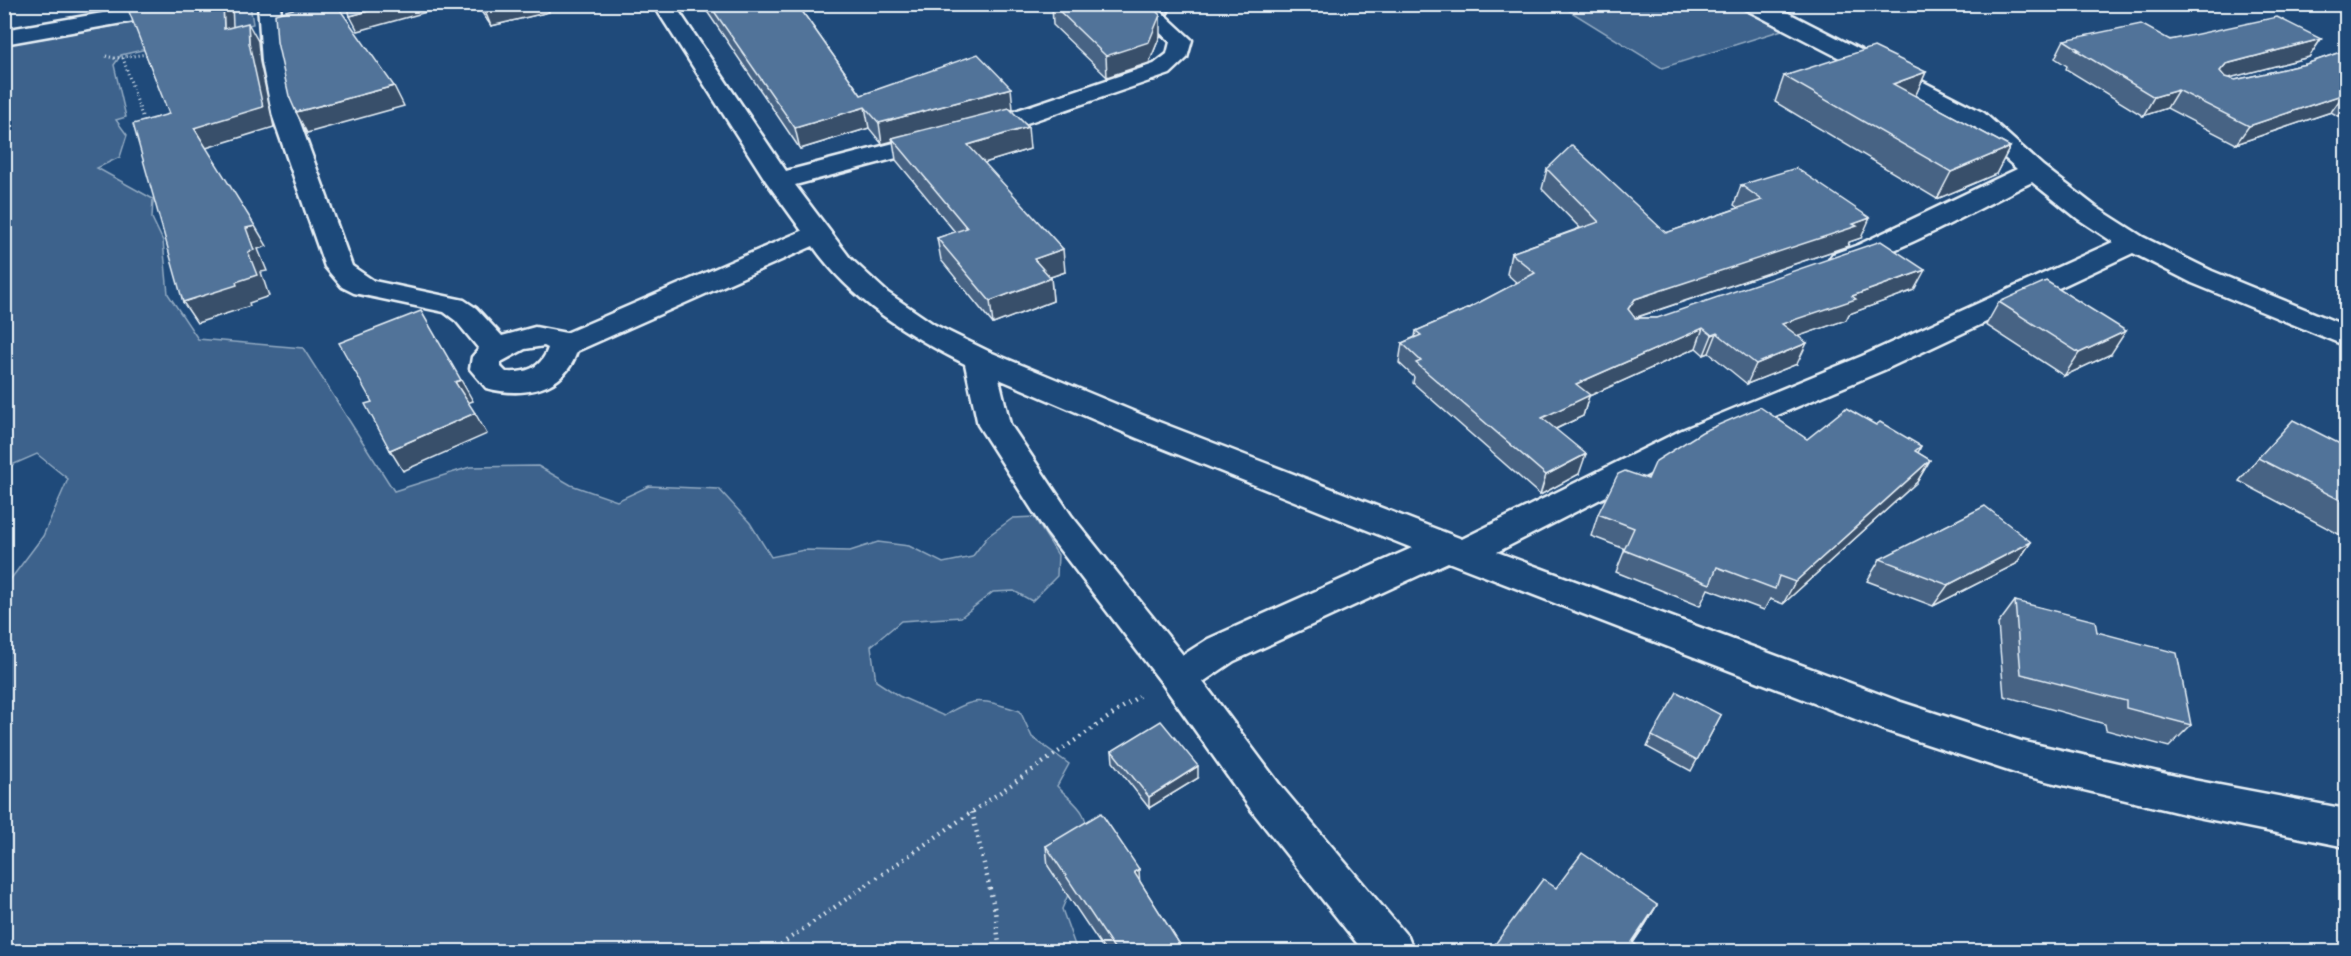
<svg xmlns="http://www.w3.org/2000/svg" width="2351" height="956" font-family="Caveat,sans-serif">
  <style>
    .green { fill: #3c628c; stroke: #92aac2; stroke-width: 1.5 }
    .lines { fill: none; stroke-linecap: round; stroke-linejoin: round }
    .minor-casing { stroke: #e8f1f8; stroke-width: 5 }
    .path-far1 { stroke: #e8f1f8; stroke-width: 3; stroke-dasharray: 1 3; stroke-linecap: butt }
    .path { stroke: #e8f1f8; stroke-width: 4.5; stroke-dasharray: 1.5 5; stroke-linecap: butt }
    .minor { fill: #1f4a7a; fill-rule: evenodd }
    .wall { fill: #466384; stroke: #e8f1f8; stroke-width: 1.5 }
    .shaded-wall { fill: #39506b; stroke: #e8f1f8; stroke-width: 1.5 }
    .building { fill: #517399; stroke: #e8f1f8; stroke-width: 1.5 }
  </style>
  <rect width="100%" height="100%" fill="#1f4a7a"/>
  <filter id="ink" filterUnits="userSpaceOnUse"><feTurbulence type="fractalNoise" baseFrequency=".0167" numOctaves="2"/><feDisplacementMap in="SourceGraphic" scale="12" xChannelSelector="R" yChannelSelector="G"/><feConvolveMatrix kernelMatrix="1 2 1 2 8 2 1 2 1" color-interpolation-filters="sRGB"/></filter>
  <g filter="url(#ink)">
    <g class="green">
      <path d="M235,5H250L253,24L121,55L114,65L126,117L116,120L127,135L120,157L97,168L153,199L152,218L163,241L168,294L198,339L303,348L394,491L470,467L538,466L571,485L617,501L649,486L719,489L750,523L771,557L804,550L850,551L878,542L909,546L943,563L972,557L988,536L1013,518L1034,517L1058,555L1057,576L1032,601L1014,591L993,592L961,617L901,621L871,646L876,681L899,696L944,716C975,695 985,700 1020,711L1032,737L1069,764L1057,786C1065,795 1078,804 1083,814C1095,835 1071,888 1062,909L1077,951H5L4,588L43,536L68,479L37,454L5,468V45Z"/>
      <path d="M1560,5H1735L1782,30L1662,68Z"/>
    </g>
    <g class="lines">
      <defs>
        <g id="minor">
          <path d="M155,4H206L204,9L196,10L4,44V30Z"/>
          <path d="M258,4H280L285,62L298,117L352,266L374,281L464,300L476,308L502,336L535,327L566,333L802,231L766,181L653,4H674L786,171L1006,114L1154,64L1167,54L1170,42L1130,4H1153L1192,40L1187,58L1170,74L1024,124L795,185L850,258L888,293L935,325L990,352L1159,422L1462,539L1682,430L1862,356L2113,242L2078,219L2032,182C1996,199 1864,274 1833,266L1829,260L1833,254L1858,245L2017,169L1966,123L1745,9L1743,4H1771L1984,113L2043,166L2096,207L2143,237L2212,271L2346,326V346L2192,283L2133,253L1884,370L1704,446L1497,552L1901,702L2021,741L2193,780L2346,809V847L2193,816L2021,775L1881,729L1448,562L1234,661L1203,682L1280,785L1408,937L1414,952H1364L1252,811L1161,682L1047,533L978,425L965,364C906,334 852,301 813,246L577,351C565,391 523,398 486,388L470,369L472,357L479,349L456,321L444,312L354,293L342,287L325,267L273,117L262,62ZM544,346L548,348C541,369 526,373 506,372L501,367V362L525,349ZM999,379L1137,438L1412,548L1208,639L1183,655L1071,515L1010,424Z"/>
        </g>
      </defs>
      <use href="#minor" class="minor-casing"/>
      <g class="path-far1">
        <path d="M106,56L114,58L149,54"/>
        <path d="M123,58L142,116"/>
      </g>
      <g class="path">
        <path d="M972,812L995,911L1000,952"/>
        <path d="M770,952L1139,696"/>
      </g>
      <use href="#minor" class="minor"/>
    </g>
    <g class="wall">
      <path d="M476,4H546L549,12L491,26Z"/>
      <path d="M702,4H797L861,95L1013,109L1011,110L1030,149L984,163L1065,272L1050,277L1051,278L1053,301L993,324L941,260L937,238L955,232L896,160L893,141L882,144L869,128L800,149Z"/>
      <path d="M1052,4L1160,36L1149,63L1107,77L1053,25Z"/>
      <path d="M1157,4H1173L1168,15Z"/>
      <path d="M2321,39L2309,57L2228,78L2235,80L2306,64L2346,50V115L2338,116L2331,112L2236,144L2167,108L2143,116L2066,69L2067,66L2055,58L2064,40Z"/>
      <path d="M1926,72L1915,96L2010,147L1996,174L1937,199L1775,102L1784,76Z"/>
      <path d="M1547,169L1666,233L1738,208L1734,205L1741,185L1861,238L1849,242L1848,246L1635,318H1657L1914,290L1849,314L1846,320L1798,336L1797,364L1747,384L1709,353L1704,355L1696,348L1589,396L1583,416L1556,429L1579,474L1540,495L1413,383L1414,377L1399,363L1402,343L1415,337L1416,331L1467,309L1517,283L1507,274L1511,253L1580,228L1542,189Z"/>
      <path d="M1999,302L2111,354L2064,376L1986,325Z"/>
      <path d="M1876,425L1921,446L1918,453L1930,460L1917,482L1783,604L1770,599L1764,610L1708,589L1700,606L1616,572L1625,549L1591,536L1598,514L1648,479L1807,439Z"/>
      <path d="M2346,447V538L2239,481L2258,458Z"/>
      <path d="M2031,542L2016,564L1933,606L1867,581L1880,559Z"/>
      <path d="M2015,601L2097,632L2191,725L2169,747L2106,730L2105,724L2004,696L1998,624Z"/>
      <path d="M1721,715L1691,771L1647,747L1652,736Z"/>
      <path d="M1112,751L1198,778L1149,808L1113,762Z"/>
      <path d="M1046,846L1139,880L1184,951H1105L1048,866Z"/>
      <path d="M1556,888L1657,905L1645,925L1633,943L1644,951H1491L1493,947Z"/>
    </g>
    <g class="shaded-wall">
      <path d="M223,4H232L234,48L224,29Z"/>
      <path d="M394,4H455L358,31L350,16Z"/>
      <path d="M513,4H546L549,12L491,26L485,11Z"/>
      <path d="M1168,4H1173L1168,15Z"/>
      <path d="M1160,15V36L1149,63L1107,77L1106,56Z"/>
      <path d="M248,23L258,41L260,62L274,127L206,148L194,128L249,43Z"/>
      <path d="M2321,39L2309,57L2214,82L2220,71L2226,64Z"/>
      <path d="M1926,72L1914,99L1893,84Z"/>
      <path d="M394,86L404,106L307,133L296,112Z"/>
      <path d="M1011,88L1013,109L894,141L892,138L893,141L882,144L879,123Z"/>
      <path d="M2178,90L2167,108L2143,116L2154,97Z"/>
      <path d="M2344,94L2331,112L2236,144L2249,126Z"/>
      <path d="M2346,104V115L2338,116Z"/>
      <path d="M865,107L869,128L800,149L795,128Z"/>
      <path d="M1028,127L1030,149L971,167L968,145Z"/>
      <path d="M2010,147L1996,174L1937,199L1951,172Z"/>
      <path d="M1870,218L1861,238L1849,242L1848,246L1628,320V309L1635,299Z"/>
      <path d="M255,226L267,246L258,249L267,271L261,272L269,296L249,303L250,306L197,323L183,302L236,282L248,252L246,228Z"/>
      <path d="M1063,249L1065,272L1036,282L1034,259Z"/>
      <path d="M1925,270L1914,290L1849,314L1846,320L1773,345L1782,324L1852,296Z"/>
      <path d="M1051,278L1053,301L993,324L990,301Z"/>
      <path d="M1703,328L1696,348L1589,396L1583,416L1536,438L1542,418L1576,384Z"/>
      <path d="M2126,331L2111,354L2064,376L2079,353Z"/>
      <path d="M1717,333L1709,353L1704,355L1712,335Z"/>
      <path d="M1807,343L1797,364L1747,384L1756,364Z"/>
      <path d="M461,380L473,401L467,403L455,382Z"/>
      <path d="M475,413L487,434L403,471L390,450Z"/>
      <path d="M1586,454L1579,474L1540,495L1546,475Z"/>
      <path d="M1930,460L1917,482L1783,604L1795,582Z"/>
      <path d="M2031,542L2016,564L1933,606L1948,585Z"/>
      <path d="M1198,766V778L1149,808V797Z"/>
      <path d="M1139,869L1140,888L1134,872Z"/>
      <path d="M1657,905L1645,925L1627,951L1632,942Z"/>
    </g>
    <g class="building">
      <path d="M126,4H223L224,29L248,23L249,43L263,107L194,128L255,226L246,228L254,250L248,252L257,275L236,282L237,285L183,302L133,124L169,114Z"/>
      <path d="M311,4H336L394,86L296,112L289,96L277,42L275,14Z"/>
      <path d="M347,4H394L350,16Z"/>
      <path d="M481,4H513L485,11Z"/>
      <path d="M709,4H797L861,95L978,54L1011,88L879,123L865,107L795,128Z"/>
      <path d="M1052,4H1149L1160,15L1149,42L1106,56Z"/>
      <path d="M2277,17L2321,39L2226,64L2220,71L2225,77L2235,80L2306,64L2346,50V96L2344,94L2249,126L2178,90L2154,97L2076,50H2080L2064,40L2141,24L2170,40Z"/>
      <path d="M1874,47L1926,72L1893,84L2010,147L1951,172L1784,76Z"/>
      <path d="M1009,108L1028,127L968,145L1063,249L1034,259L1051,278L990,301L937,238L967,228L892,138Z"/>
      <path d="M1572,145L1666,233L1762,200L1741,185L1796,168L1870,218L1853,224L1857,226L1635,299L1628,309L1635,318H1657L1881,241L1925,270L1852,296L1856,299L1782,324L1807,343L1756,364L1717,333L1712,335L1703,328L1576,384L1590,395L1542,418L1586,454L1546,475L1416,363L1421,361L1402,343L1421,335L1416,331L1467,309L1535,273L1511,253L1599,222L1547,169Z"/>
      <path d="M2046,281L2126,331L2079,353L1999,302Z"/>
      <path d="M421,311L461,380L455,382L475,413L390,450L365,404L372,402L339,343Z"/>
      <path d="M1760,407L1807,439L1846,408L1876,425L1880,422L1921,446L1915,451L1930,460L1795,582L1779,576L1775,589L1717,567L1710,584L1624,550L1634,528L1598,514L1618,474L1625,471L1648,479L1656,461L1702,432Z"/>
      <path d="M2293,420L2346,447V503L2258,458Z"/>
      <path d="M1985,506L2031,542L1948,585L1880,559Z"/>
      <path d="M2015,601L2095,621L2097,632L2177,653L2191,725L2126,708V701L2021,674Z"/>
      <path d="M1677,692L1721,715L1697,760L1652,736Z"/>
      <path d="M1161,721L1198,766L1149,797L1112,751Z"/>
      <path d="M1101,813L1139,869L1134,872L1184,951H1116L1046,846Z"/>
      <path d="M1582,853L1657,905L1632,942L1644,951H1499L1493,947L1543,879L1556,888Z"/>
    </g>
  </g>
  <rect width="2351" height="956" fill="none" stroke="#1f4a7a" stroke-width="24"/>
  <rect x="12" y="12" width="2327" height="932" fill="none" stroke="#e8f1f8" stroke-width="2" filter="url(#ink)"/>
</svg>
